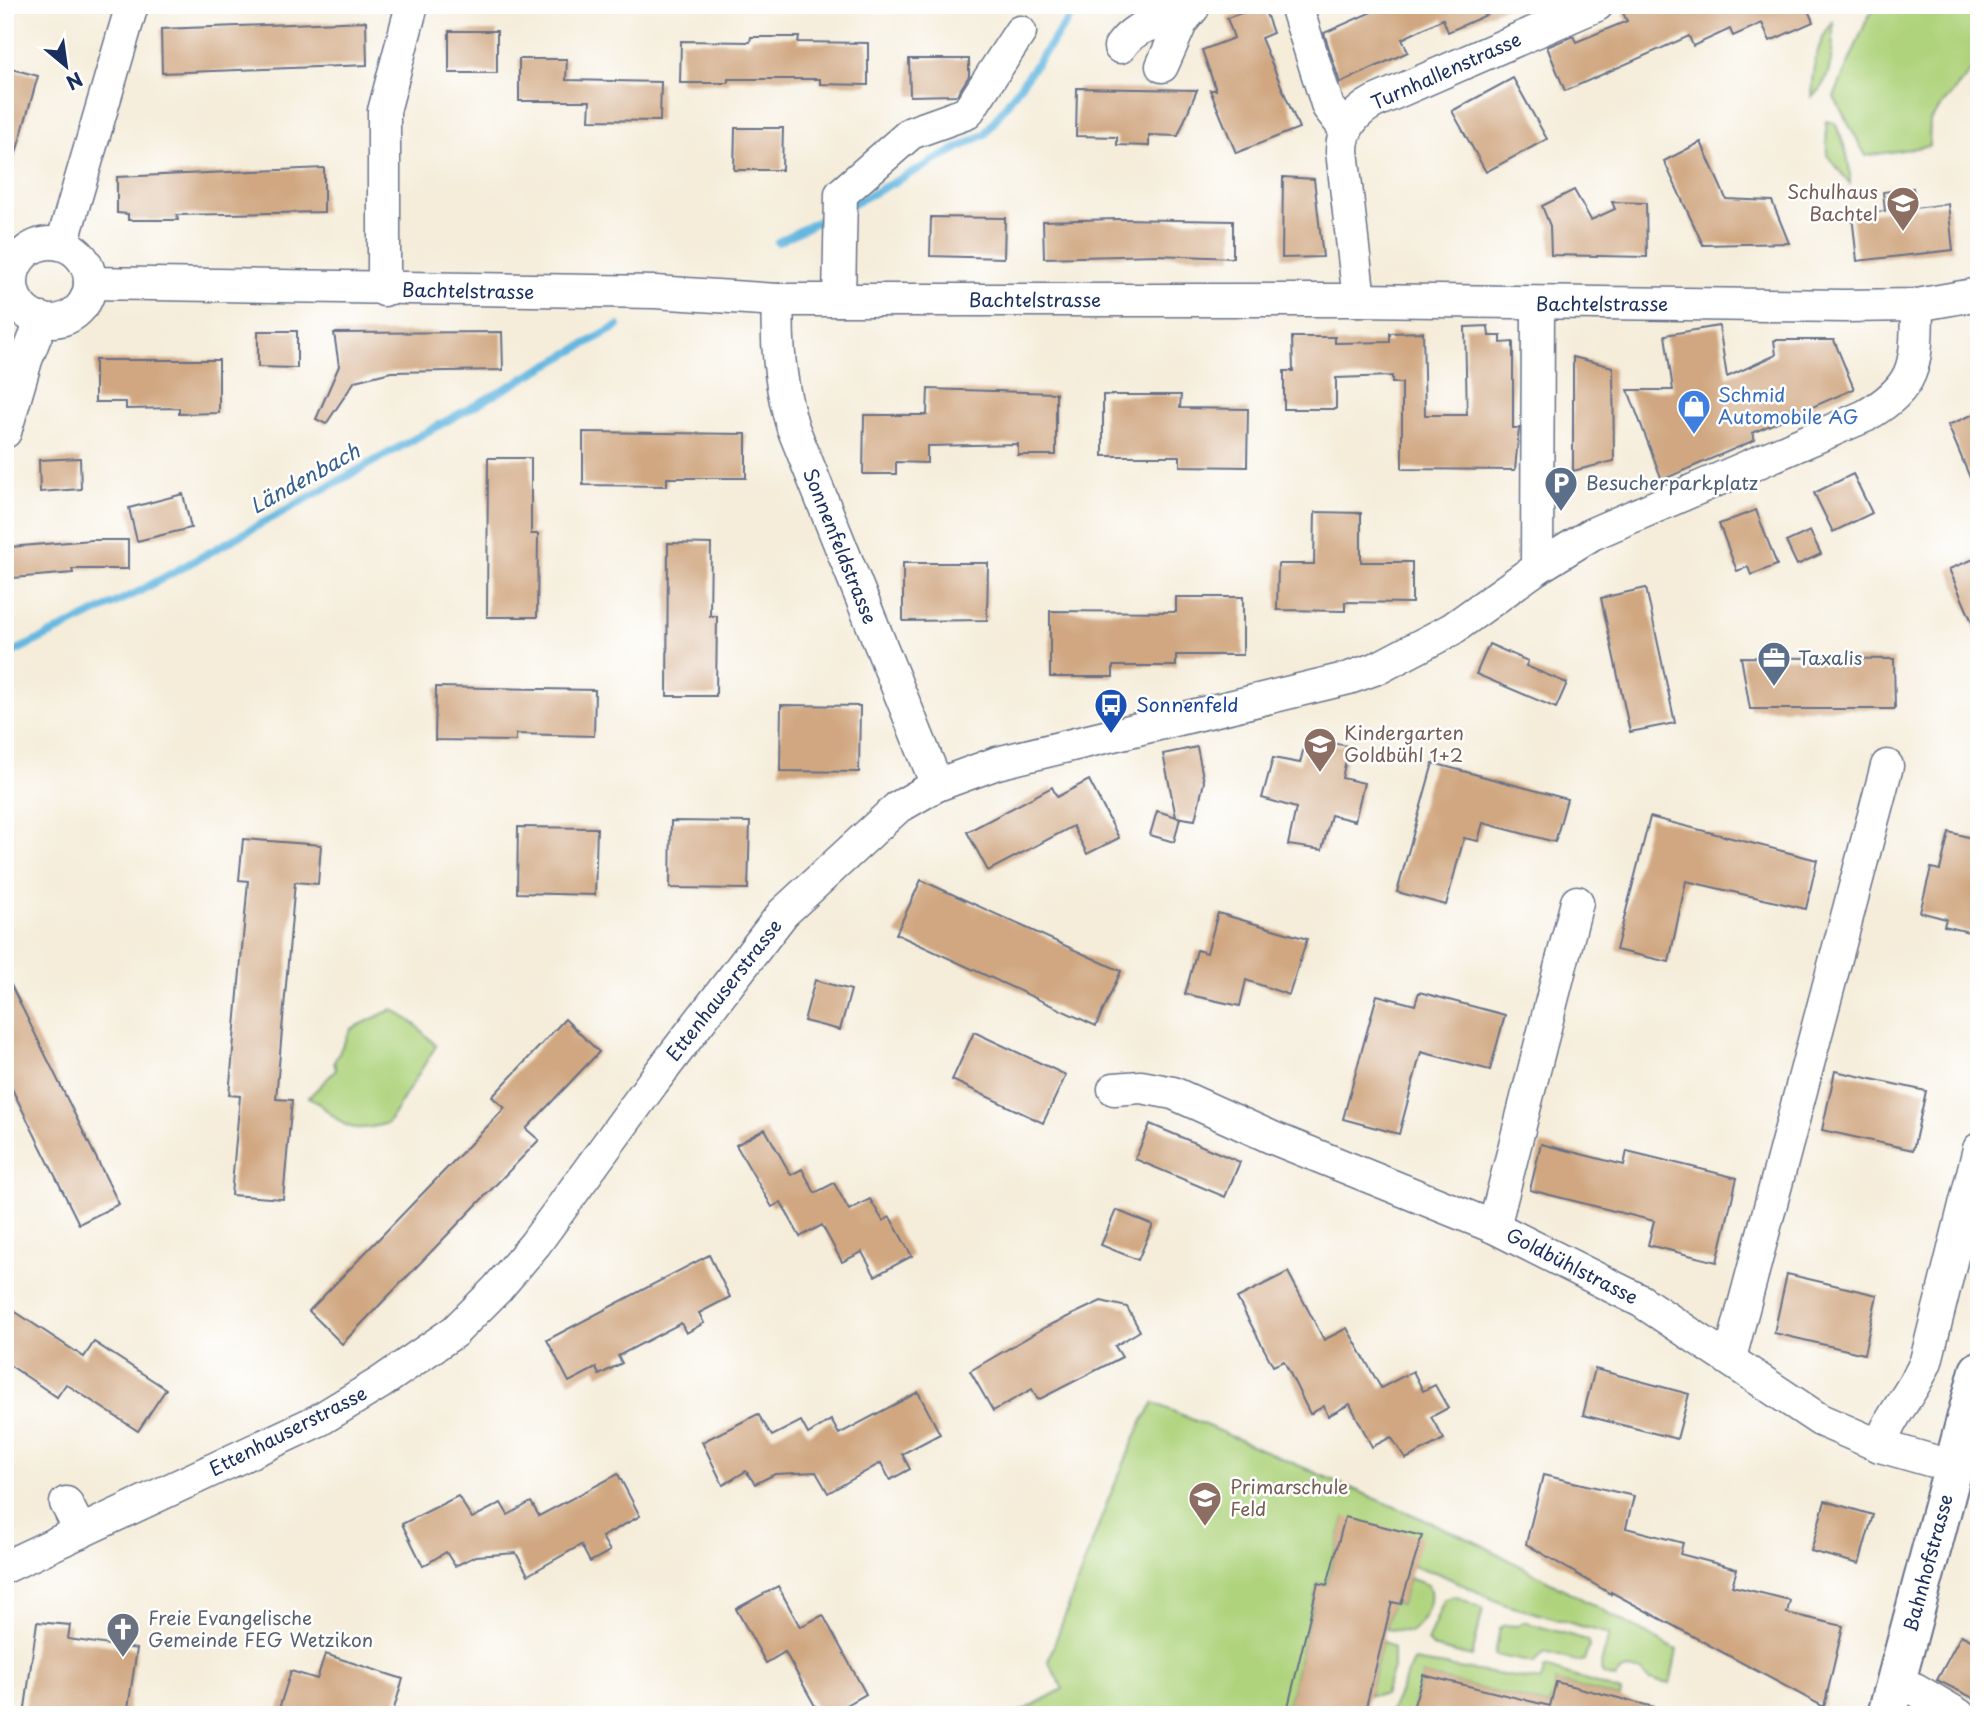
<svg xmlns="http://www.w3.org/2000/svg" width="1984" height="1720" font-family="'Playpen Sans',sans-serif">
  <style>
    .green { fill: #aed37c; stroke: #64816d; stroke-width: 2 }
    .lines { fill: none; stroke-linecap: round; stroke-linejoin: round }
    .stream { stroke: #65b7e0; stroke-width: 8 }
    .building { fill: #d0a781 }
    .minor-casing { stroke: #677289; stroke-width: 35 }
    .major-casing { stroke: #677289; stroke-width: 42 }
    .minor { stroke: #fff; stroke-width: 32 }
    .major { stroke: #fff; stroke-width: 38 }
    .labels { text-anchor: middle; stroke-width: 5; stroke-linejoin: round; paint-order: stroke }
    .street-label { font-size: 19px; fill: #1b2f5e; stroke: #fff }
    .education-label { font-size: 19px; fill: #785e54; stroke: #fff; text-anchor: start }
    .shop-label { font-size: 19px; fill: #366cbe; stroke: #fff; text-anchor: start }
    .service-label { font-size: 19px; fill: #4e5e75; stroke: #fff; text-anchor: start }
    .transit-label { font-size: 19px; fill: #164399; stroke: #fff; text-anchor: start }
    .worship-label { font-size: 19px; fill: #5b616d; stroke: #fff; text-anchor: start }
    .water-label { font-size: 21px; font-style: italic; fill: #355f8c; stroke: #fff }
  </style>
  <rect width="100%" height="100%" fill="#fff"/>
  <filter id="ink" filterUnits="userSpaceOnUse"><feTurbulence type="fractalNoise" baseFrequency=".0143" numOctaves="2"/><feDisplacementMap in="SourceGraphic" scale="14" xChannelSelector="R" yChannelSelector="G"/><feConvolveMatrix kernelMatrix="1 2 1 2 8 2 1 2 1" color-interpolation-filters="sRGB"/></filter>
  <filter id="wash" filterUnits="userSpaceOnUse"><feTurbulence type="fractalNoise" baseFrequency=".00686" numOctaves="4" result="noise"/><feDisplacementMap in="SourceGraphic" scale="28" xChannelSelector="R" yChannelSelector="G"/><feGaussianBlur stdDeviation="1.57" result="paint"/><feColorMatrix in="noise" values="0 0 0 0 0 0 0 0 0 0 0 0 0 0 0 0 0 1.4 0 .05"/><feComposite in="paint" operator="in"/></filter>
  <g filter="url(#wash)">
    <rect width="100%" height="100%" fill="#f5edda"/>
    <g class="green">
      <path d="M1879,5H1979V62L1930,120L1929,146L1866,156L1834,97L1868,17Z"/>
      <path d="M1833,22C1834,46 1833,83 1811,97C1812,70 1816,43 1833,22Z"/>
      <path d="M1826,121L1835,123C1844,144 1851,161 1850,184L1827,155Z"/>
      <path d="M393,1009L416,1025L436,1046L388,1123C339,1138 343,1118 309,1097L336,1070L334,1062L351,1029Z"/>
      <path d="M1154,1403L1476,1542L1677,1650L1670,1684L1649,1680L1641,1671L1623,1670L1615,1678L1602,1674L1600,1669L1609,1634L1503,1604L1438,1573L1412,1566L1345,1518L1327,1585L1318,1583L1286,1715H1015L1063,1689L1048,1661L1108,1500L1142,1422Z"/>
      <path d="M1409,1578L1428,1585C1436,1601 1423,1623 1410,1632L1385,1629L1392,1602L1401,1604Z"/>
      <path d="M1454,1596L1483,1608L1472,1657L1432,1647L1427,1642L1444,1600Z"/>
      <path d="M1524,1622L1587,1640L1589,1645L1584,1660L1579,1662L1545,1652L1534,1663L1495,1655L1500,1628L1505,1625L1518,1626Z"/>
      <path d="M1382,1641L1393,1647V1668L1384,1695H1369Z"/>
      <path d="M1413,1661L1541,1681L1545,1667L1621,1692L1620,1698L1556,1682L1550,1706L1423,1675L1411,1715H1389Z"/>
    </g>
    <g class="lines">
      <g class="stream">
        <path d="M849,206L985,134L1079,5"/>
        <path d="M778,242L834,213"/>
        <path d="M5,656L138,592L618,326"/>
      </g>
    </g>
    <g id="blocks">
      <g class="building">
        <path d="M1263,5L1273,33L1261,38L1299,128L1236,153L1210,90H1216L1202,50L1234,38L1227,18Z"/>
        <path d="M1372,5H1509L1448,32L1443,19L1402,39L1408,52L1340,83L1324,33L1374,11Z"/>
        <path d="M1641,5H1806L1813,22L1770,41L1762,23L1733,36L1730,29L1693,46L1689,36L1565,91L1547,47L1573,36L1576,42L1627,21L1623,13Z"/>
        <path d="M366,21L367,65L162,73L161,29Z"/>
        <rect x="449" y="31" width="48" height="42"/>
        <path d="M751,37H799L798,42L868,43V85L820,84V79H728V83H680L681,41L750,42Z"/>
        <path d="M519,59H567L566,80L661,82L660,121L589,120L590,101H519Z"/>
        <path d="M909,59H969V76L957,95L910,96Z"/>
        <path d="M5,67L38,76L12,167H5Z"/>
        <path d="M1513,78L1547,139L1486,172L1452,111Z"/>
        <path d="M1077,88L1197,90L1178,136L1149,135V146L1117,145V137L1076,136Z"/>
        <path d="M735,128H783L782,170H734Z"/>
        <path d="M1701,142L1726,199L1772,201L1789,243L1703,245L1664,161Z"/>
        <path d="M324,168V212L177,215L178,220H128V214L117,213V177Z"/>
        <path d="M1283,177L1314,179L1323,257L1282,258Z"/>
        <path d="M1913,188L1915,208L1948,204L1953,250L1857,261L1852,215L1885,211L1883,192Z"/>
        <path d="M1574,190L1591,220L1615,209L1612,202L1646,203L1647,257L1551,255L1550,226L1542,206Z"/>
        <path d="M931,217L1005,218L1004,258L930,256Z"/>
        <path d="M1118,219L1233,221V258L1157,255L1044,258L1043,221Z"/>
        <path d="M1488,326L1489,336H1501V343L1513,342V428H1519L1515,470L1402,469V383H1392V376L1336,378V409H1284V371H1293L1292,337H1335V343L1390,342V333L1423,332L1425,415H1467L1465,327Z"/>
        <path d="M1719,326L1727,377L1776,355L1774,340H1834L1854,389L1752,433L1755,440L1662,480L1628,390H1673L1665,335Z"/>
        <path d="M258,331H297V368L258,367Z"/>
        <path d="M502,332L503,370L391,372L355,381L326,424L316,419L339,366L334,333Z"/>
        <path d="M1573,357L1613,367L1614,461L1573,471Z"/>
        <path d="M95,360H219V413L179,414V408L126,409V402H95Z"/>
        <path d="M928,389L1056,393V455H1018V444L927,446V463L896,462V474H863L864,415H927Z"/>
        <path d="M1103,395H1181L1180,408L1248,409L1247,467L1180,466V456H1103Z"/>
        <path d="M1979,412V496L1978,497L1948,425Z"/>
        <path d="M583,432L746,434V478H667V486L583,485Z"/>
        <path d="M80,458L81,489L40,492L39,460Z"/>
        <path d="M488,458H531V534H538L537,617H487Z"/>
        <path d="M1853,474L1872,513L1833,532L1814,493Z"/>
        <path d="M183,494L191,528L137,541L129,508Z"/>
        <path d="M1756,510L1777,565L1751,575L1748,567L1737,571L1719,524Z"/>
        <path d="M1315,512L1361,513V562H1412V603L1345,602V611L1277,610L1278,564H1314Z"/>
        <path d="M1810,531L1821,554L1797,565L1786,542Z"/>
        <path d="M92,540H128V569H72L73,573L13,578L10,547Z"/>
        <path d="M668,543L711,544L710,616H717L716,696H667Z"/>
        <path d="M1979,557V638L1949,569Z"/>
        <path d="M903,563H988L987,620L903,621Z"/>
        <path d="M1646,588L1675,723L1630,732L1601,598Z"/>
        <path d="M1176,597H1243V655H1176V666H1113V677H1050V611L1176,612Z"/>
        <path d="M1489,644L1528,661L1526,666L1567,683L1556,708L1476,674Z"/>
        <path d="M1741,657L1894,659L1895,709H1750Z"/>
        <path d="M436,687L595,690L594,736L516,734V741L435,740Z"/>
        <path d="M781,705L860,706L859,772L780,771Z"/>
        <path d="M1306,739L1349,746L1342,778L1364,783L1355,821L1331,815L1322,850L1288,845L1296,808L1262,798L1273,758L1300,763Z"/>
        <path d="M1197,747L1204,782L1195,820L1176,817L1163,754Z"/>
        <path d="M1433,763L1567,799L1555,842L1483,823L1478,841L1464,838L1446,905L1397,892Z"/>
        <path d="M1089,780L1119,838L1087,854L1073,826L988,871L967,832L1052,787L1057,797Z"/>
        <path d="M1157,811L1180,818L1174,842L1150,835Z"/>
        <path d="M1650,817L1817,860L1806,909L1686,881L1669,962L1616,950Z"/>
        <path d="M671,821L750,822L748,889L670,888Z"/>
        <path d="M518,827L597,828L595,895L517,893Z"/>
        <path d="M1949,832L1979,840V910L1973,933L1944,926L1946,919L1920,912L1931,868L1940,870Z"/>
        <path d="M243,839L321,845L318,884L295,882L276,1099L292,1100L283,1199L231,1195L240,1096L229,1095L248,881L239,880Z"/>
        <path d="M921,880L1121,971L1096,1026L896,934Z"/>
        <path d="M1218,913L1307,939L1289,995L1246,980L1240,1006L1185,994L1197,950L1207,953Z"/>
        <path d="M5,973L119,1204L79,1224L5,1075Z"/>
        <path d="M815,980L851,990L840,1030L804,1021Z"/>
        <path d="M1419,992L1505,1015L1490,1070L1421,1052L1399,1134L1343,1119L1377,995L1415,1005Z"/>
        <path d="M565,1019L599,1052L526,1129L539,1140L342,1344L309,1311L505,1108L492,1097Z"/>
        <path d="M974,1032L1066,1075L1043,1123L952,1080Z"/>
        <path d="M1835,1071L1926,1091L1913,1150L1822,1130Z"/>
        <path d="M1150,1124L1240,1162L1225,1197L1135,1159Z"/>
        <path d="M765,1129L791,1175L802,1169L815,1193L834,1183L849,1210L870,1199L883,1221L890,1217L912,1256L875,1276L862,1252L842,1262L822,1225L800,1237L781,1202L772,1207L736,1145Z"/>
        <path d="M1541,1144L1624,1165L1627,1151L1737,1178L1717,1262L1648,1245L1654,1221L1530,1190Z"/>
        <path d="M1116,1210L1153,1225L1138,1260L1101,1245Z"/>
        <path d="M709,1255L730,1297L699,1313L704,1323L686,1333L681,1323L618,1356L622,1363L599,1375L596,1368L569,1382L547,1340Z"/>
        <path d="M1288,1272L1324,1340L1347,1328L1381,1388L1413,1371L1423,1391L1435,1385L1448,1408L1431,1417L1444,1439L1406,1459L1391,1437L1372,1447L1350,1404L1328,1416L1324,1406L1310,1414L1284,1361L1273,1366L1237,1298Z"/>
        <path d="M1787,1274L1877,1295L1864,1354L1774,1333Z"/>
        <path d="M1101,1301L1127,1307L1140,1331L1115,1346L1122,1357L1038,1400L1032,1389L993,1411L970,1371L1044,1328Z"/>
        <path d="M5,1305L84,1357L94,1342L166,1389L138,1431L66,1384L57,1397L5,1362Z"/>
        <path d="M1595,1369L1689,1394L1677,1439L1583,1415Z"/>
        <path d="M918,1392L940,1434L902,1454L910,1469L890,1480L881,1463L828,1493L816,1472L775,1474L755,1484L746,1471L723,1485L702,1442L758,1414L772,1436L801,1421L808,1434L831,1420L839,1434Z"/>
        <path d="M618,1474L640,1516L602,1537L610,1551L590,1562L581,1545L528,1575L516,1553L476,1556L455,1566L446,1552L423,1566L402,1524L458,1496L472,1518L501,1503L508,1515L531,1502L539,1516Z"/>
        <path d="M1543,1475L1634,1496L1626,1528L1683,1543L1680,1554L1737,1569L1732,1586L1790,1600L1787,1613L1843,1626L1824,1707L1611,1592V1594L1526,1544Z"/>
        <path d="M1825,1501L1873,1515L1859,1564L1811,1551Z"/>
        <path d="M1345,1517L1422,1536L1401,1604L1392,1602L1364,1715H1286L1318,1583L1327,1585Z"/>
        <path d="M778,1586L800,1627L823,1615L866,1694L829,1715H820L785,1652L766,1663L736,1609Z"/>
        <path d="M37,1622L70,1625L68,1639L137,1649L127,1715H24Z"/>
        <path d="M1961,1635L1979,1644V1701L1937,1680Z"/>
        <path d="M325,1654L403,1679L392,1715H277L291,1671L317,1679Z"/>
        <path d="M1423,1675L1550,1706L1556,1682L1654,1707L1653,1715H1411Z"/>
      </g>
    </g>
  </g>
  <g filter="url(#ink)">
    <use href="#blocks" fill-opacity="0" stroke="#677289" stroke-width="2"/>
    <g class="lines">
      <defs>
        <g id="minor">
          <path d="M1296,5L1328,107L1346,130"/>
          <path d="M1120,47C1136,24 1155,23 1182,21"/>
          <path d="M1162,66L1182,21L1193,8"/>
          <circle cx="51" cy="282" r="39"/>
          <path d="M62,244L132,5"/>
          <path d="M90,283L655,292L778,300H1359L1845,306L1917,305L1979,294"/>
          <path d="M384,290V111L412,5"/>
          <path d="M778,300C776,343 780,386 793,428L937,785"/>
          <path d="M839,300L841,194L911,133L967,113L1020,32"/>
          <path d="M1359,300L1342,151C1342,128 1355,112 1374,102L1597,5"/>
          <path d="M5,432L26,360L42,319"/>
          <path d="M1537,568L1538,304"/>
          <path d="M1114,1089L1141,1087L1173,1093L1273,1138L1494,1227L1641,1301L1820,1420L1880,1446L1954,1467"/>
          <path d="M1494,1227L1577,902"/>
          <path d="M1730,1358L1887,766"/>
          <path d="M1880,1446C1890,1414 1914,1392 1926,1361L1979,1149"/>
          <path d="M66,1503L81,1532"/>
          <path d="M5,1567L319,1420L380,1383L454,1332L497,1289L535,1244L653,1082L783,913L897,808L937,785L997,763L1349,678L1380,667L1452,629L1537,568L1592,534L1865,416C1919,385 1916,362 1917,305"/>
          <path d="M1895,1683L1915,1689L1959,1715"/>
        </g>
        <path id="major" d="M1887,1715L1979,1371"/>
      </defs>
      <use href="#minor" class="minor-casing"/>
      <use href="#major" class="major-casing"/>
      <use href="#minor" class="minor"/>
      <use href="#major" class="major"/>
    </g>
  </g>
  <defs>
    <symbol id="school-pin" viewBox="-11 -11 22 30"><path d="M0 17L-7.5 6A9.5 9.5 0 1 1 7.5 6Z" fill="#8d6e63" stroke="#fff"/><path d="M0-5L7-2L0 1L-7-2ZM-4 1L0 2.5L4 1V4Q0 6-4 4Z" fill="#fff"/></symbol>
    <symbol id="shop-pin" viewBox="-11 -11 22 30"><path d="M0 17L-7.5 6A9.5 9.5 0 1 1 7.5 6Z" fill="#3f7fe0" stroke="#fff"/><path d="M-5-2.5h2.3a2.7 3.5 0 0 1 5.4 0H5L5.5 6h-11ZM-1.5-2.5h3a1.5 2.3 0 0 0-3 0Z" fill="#fff"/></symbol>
    <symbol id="parking-pin" viewBox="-11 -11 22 30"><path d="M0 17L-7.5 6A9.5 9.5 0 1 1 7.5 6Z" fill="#5c6f8a" stroke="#fff"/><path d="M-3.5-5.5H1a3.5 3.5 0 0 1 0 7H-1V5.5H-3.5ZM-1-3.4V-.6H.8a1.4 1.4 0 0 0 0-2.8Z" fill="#fff"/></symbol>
    <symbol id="office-pin" viewBox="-11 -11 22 30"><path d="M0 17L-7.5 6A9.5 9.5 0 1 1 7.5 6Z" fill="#5c6f8a" stroke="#fff"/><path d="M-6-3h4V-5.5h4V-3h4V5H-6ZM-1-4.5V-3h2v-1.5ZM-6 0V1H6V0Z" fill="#fff"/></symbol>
    <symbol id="bus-pin" viewBox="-11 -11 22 30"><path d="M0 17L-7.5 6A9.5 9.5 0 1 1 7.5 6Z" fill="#1a4fb4" stroke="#fff"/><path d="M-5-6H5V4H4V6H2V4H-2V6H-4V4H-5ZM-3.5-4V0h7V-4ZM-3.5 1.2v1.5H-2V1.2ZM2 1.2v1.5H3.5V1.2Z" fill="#fff"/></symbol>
    <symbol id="church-pin" viewBox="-11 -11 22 30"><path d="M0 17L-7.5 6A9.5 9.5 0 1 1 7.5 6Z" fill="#6b7280" stroke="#fff"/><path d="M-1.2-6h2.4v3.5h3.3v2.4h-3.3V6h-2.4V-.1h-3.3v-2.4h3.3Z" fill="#fff"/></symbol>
  </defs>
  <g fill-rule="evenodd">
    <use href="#school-pin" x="1884" y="184" width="38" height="52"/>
    <use href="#shop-pin" x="1675" y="387" width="38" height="52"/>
    <use href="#parking-pin" x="1542" y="464" width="38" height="52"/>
    <use href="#office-pin" x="1755" y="639" width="38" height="52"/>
    <use href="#bus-pin" x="1092" y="686" width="38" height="52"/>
    <use href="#school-pin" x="1301" y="725" width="38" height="52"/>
    <use href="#school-pin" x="1186" y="1479" width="38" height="52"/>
    <use href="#church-pin" x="104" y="1610" width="38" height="52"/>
  </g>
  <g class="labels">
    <g class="street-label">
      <text transform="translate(1446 71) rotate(-24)" y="7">Turnhallenstrasse</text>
      <text transform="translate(468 291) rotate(1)" y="7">Bachtelstrasse</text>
      <text x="1035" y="307">Bachtelstrasse</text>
      <text x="1602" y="311">Bachtelstrasse</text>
      <text transform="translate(840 546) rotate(68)" y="7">Sonnenfeldstrasse</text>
      <text transform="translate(724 990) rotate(-52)" y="7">Ettenhauserstrasse</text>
      <text transform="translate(1572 1266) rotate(27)" y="7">Goldbühlstrasse</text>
      <text transform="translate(288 1431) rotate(-27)" y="7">Ettenhauserstrasse</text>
      <text transform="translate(1928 1563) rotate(-75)" y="7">Bahnhofstrasse</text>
    </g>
    <g class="education-label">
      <text x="1878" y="199" text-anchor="end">Schulhaus<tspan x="1878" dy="22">Bachtel</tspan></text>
      <text x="1344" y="740">Kindergarten<tspan x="1344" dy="22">Goldbühl 1+2</tspan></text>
      <text x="1230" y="1494">Primarschule<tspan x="1230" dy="22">Feld</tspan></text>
    </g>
    <g class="shop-label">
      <text x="1718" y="402">Schmid<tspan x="1718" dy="22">Automobile AG</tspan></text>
    </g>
    <g class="service-label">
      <text x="1586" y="490">Besucherparkplatz</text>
      <text x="1798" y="665">Taxalis</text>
    </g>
    <g class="transit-label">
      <text x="1136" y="712">Sonnenfeld</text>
    </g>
    <g class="worship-label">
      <text x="148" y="1625">Freie Evangelische<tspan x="148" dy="22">Gemeinde FEG Wetzikon</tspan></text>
    </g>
    <g class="water-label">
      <text transform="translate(305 479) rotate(-29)" y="7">Ländenbach</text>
    </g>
  </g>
  <rect width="1984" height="1720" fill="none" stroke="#fff" stroke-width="28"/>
  <g transform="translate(66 66) rotate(151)" stroke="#ffffff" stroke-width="5" paint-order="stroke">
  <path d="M0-5L12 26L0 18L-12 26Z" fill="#1b2f5e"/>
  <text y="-10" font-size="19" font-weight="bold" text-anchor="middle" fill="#1b2f5e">N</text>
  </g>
</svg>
